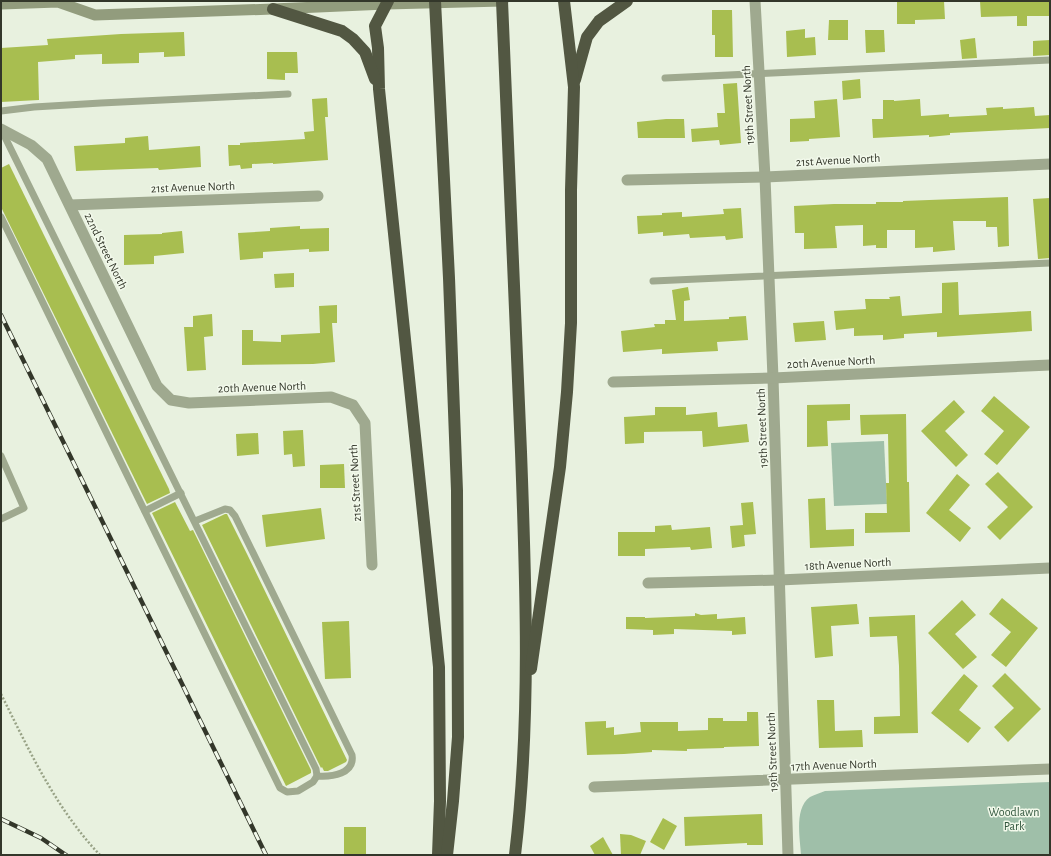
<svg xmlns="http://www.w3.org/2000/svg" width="1051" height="856" font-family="'Alegreya Sans',sans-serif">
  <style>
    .green { fill: #9fbfa9 }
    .building { fill: #a8be50 }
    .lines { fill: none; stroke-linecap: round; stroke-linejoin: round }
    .path { stroke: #98a286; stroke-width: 2.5; stroke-dasharray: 2 2; stroke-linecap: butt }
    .service { stroke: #9fa98f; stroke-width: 7 }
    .minor { stroke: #9fa98f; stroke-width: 11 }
    .secondary { stroke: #929c7d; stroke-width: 11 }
    .motorway { stroke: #525742; stroke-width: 12 }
    .rail-casing { stroke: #33372a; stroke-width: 4.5 }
    .rail { stroke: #f2f9eb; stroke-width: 3; stroke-dasharray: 9; stroke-linecap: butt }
    .labels { text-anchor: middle; stroke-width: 3; stroke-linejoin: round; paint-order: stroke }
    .street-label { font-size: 12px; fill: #33372a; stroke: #f2f9eb }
    .park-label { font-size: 12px; fill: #2f543b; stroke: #f2f9eb }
  </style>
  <rect width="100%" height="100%" fill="#e8f1df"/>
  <g class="green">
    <path d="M884,441L887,504L834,506L831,443Z"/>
    <path d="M1050,782V855H801C800,838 794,808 810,797C814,795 820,793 825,791Z"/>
  </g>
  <g class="building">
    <path d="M897,1H944L945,19L915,20V24H897Z"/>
    <path d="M980,1H1050V16H1027V26H1017V16L981,17Z"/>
    <path d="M712,10H732L733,57H715V35H712Z"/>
    <path d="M829,20H848V40H828Z"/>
    <path d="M805,29V38L815,37L816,55L787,57L786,31Z"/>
    <path d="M865,30H884L885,52L866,53Z"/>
    <path d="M184,32L185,56L164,57V52L139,53V63L102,64V54L75,55V59L38,62L39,100L1,102V48L48,45L47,39L121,34Z"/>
    <path d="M975,38L977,58L962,59L960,40Z"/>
    <path d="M1050,40V55L1033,56V41Z"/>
    <path d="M267,52H297L298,73H285V80L267,79Z"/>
    <path d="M860,79L861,98L843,100L842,81Z"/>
    <path d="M737,83L741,143L720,145L719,140L692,142L691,129L718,127L717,113H725L723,84Z"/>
    <path d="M327,98L328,117H325L328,160L273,164V163L252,164V168L241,169L240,165L229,166L228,145H240V143L305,139L304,132L314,131L312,99Z"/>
    <path d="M837,99L840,137L809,139V141L790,142V119L815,118L814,101Z"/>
    <path d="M920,99L921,116L949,114V117L987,115L986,108L1003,107V109L1034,107L1035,116L1050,115V128L950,133V135L929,137V135L873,138L872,119H883V100H894V101Z"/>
    <path d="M666,119H684L685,138H638L637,122Z"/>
    <path d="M148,136L149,150L200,146L201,167L159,170L158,168L76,171L74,146L125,143V138Z"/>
    <path d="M9,164L169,489L170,493L147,504L1,207V168Z"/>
    <path d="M1008,197L1009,246L998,247L997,227H986V221H953L955,250L933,252V247L915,248V230H887V248H876V245L863,246V225L835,226L837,248L804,249V233H795L794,206L834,204H876V202H903V201Z"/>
    <path d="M1050,198V258L1038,259L1033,199Z"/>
    <path d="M741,208L743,238L726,240L725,236L690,238L689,234L663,236V232L638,234L637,216L662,215V213L682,212V217L724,214L723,209Z"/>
    <path d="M300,226V229L329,228V251L309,252V249L263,252V258L240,260L238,233L270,231V228Z"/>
    <path d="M182,231L184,253L154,256V264L124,265V235L162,234V233Z"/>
    <path d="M294,273V287L275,288L274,274Z"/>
    <path d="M958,282L959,315L1031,311L1032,331L937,337V332L904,334V338L883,340V335L854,336V328L836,330L834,311L866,309L865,299H890L889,297L900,296L902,316L942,313V283Z"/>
    <path d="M688,287L690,300L684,301V321L729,319V317L746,316L748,340L717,342L718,351L662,354V349L623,352L621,331L655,327L654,324H665V320H676L672,290Z"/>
    <path d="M337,305V323H332L335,362L313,364L242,365V330H253V341L281,342V335L320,333L319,306Z"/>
    <path d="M212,314L213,336L204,337L206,370L187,371L184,327H193V316Z"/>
    <path d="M824,321L826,340L795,342L793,323Z"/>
    <path d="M994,396L1030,427L997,465L984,454L1004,431L981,411Z"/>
    <path d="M954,400L965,412L945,431L968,455L956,467L921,431Z"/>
    <path d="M850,404V420L827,421L828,446L807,447V405Z"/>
    <path d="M655,407H686V415L717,412L718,427L747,424L749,442L703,447L702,431L644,432V443L625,444L624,417L655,415Z"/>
    <path d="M906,414L907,482H909L910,532L865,533V513H887L886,483H889L888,434L861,435L860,415Z"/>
    <path d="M303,430L305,466L293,467L292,454L284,455L283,431Z"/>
    <path d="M258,433L259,454L237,456L236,434Z"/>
    <path d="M344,464L345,488H320V465Z"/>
    <path d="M998,472L1033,507L1000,540L987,527L1008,507L985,484Z"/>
    <path d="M957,474L970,485L949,510L971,528L960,542L926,513Z"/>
    <path d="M825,498L826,530L854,529V546L810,548L808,499Z"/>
    <path d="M175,502L190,531L193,530L311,770V773L286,786L152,513Z"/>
    <path d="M753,502L756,534L744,535L745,546L732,548L730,526L743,525L741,503Z"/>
    <path d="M321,508L325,539L266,547L262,515Z"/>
    <path d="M225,514H227L247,554L347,760L346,762L328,771H324L322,767L321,768L202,525Z"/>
    <path d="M671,525L672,530L710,527L712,548L691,550L690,547L645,549V556H618V532H655V526Z"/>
    <path d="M1002,598L1038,628L1006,667L991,655L1011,632L989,614Z"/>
    <path d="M962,600L976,615L955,634L977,657L963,669L928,633Z"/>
    <path d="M857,604L859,624L831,626L833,656L815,658L811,607Z"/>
    <path d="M695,613L701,615L717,614V619L745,617L746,634L732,635V631L674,629V634L653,635V630L626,629V617H645V618L695,616Z"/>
    <path d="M915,615L918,733L874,734V717L900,716L899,666L897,636L870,637L869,617Z"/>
    <path d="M349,621L351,678L325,679L322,622Z"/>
    <path d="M1005,673L1041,709L1008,742L994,727L1014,708L992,686Z"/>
    <path d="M964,674L978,686L959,710L981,728L968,743L931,713Z"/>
    <path d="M817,700H834L835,731L862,730L863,747L819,748Z"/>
    <path d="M747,712H758L759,746L724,747V748L687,749V751L652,750V752L624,754L587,755L585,722L606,721V728L614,727V735L641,732L640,722H678V731L708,730V718H723V721H747Z"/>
    <path d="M762,814L763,845H747V843L685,846L684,817Z"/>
    <path d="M663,818L677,826L664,850L650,842Z"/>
    <rect x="344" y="827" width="22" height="28"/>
    <path d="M620,834L631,835L646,841L640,855H621Z"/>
    <path d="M603,837L613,855H595L590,846Z"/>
  </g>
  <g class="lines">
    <path class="path" d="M1,694C29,750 56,809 100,855"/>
    <g class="service">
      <path d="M665,78L1050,60"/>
      <path d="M1,111L34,107L101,103L288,94"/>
      <path d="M1,217L280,788L287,792L298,791L313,782L317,776L316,769L1,129"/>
      <path d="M653,281L1050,263"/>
      <path d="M1,456L24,508L1,519"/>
      <path d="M145,511L181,493"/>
      <path d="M195,521L225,509L230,510L235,516L352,755C355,774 332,777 317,776"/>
    </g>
    <g class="minor">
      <path d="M755,1L765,177L773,378L788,855"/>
      <path d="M1,129L31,145L47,159L157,386L171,400L189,403L331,397L353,405L365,423L372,565"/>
      <path d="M627,180L765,177L1050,164"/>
      <path d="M70,205L318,196"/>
      <path d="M613,382L773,378L1050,365"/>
      <path d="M648,583L779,580L1050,568"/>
      <path d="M594,787L1050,769"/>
    </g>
    <path class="secondary" d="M1,4L58,2L95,15L273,9L386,4L503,1"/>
    <g class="motorway">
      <path d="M388,1L375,26L378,48L379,89L439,667L440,801L438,855"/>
      <path d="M435,1L449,278L457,491L458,737L453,801L447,855"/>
      <path d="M502,1C507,151 515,301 521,452C526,586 531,721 515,855"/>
      <path d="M273,9L342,31L353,39L365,52L375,79"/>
      <path d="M575,80L587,37L599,21L627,1"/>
      <path d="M531,669L560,467L567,392L571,323V190L574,87L564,1"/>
    </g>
    <defs>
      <g id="rail">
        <path d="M1,315L266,855"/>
        <path d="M1,819L41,838L66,855"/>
      </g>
    </defs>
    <use href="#rail" class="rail-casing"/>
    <use href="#rail" class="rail"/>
  </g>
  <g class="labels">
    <g class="street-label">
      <text transform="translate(748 105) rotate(-93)" y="4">19th Street North</text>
      <text transform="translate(838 160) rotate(-3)" y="4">21st Avenue North</text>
      <text transform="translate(193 187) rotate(-2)" y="4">21st Avenue North</text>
      <text transform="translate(106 251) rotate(64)" y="4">22nd Street North</text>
      <text transform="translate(831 362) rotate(-3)" y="4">20th Avenue North</text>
      <text transform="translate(262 387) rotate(-2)" y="4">20th Avenue North</text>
      <text transform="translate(762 428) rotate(-92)" y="4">19th Street North</text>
      <text transform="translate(355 483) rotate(-93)" y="4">21st Street North</text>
      <text transform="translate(848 564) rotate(-3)" y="4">18th Avenue North</text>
      <text transform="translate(772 752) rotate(-92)" y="4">19th Street North</text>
      <text transform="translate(834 765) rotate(-2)" y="4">17th Avenue North</text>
    </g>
    <g class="park-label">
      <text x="1014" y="816">Woodlawn<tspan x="1014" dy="14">Park</tspan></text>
    </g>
  </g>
  <rect width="1051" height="856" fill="none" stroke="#33372a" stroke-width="4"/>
</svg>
